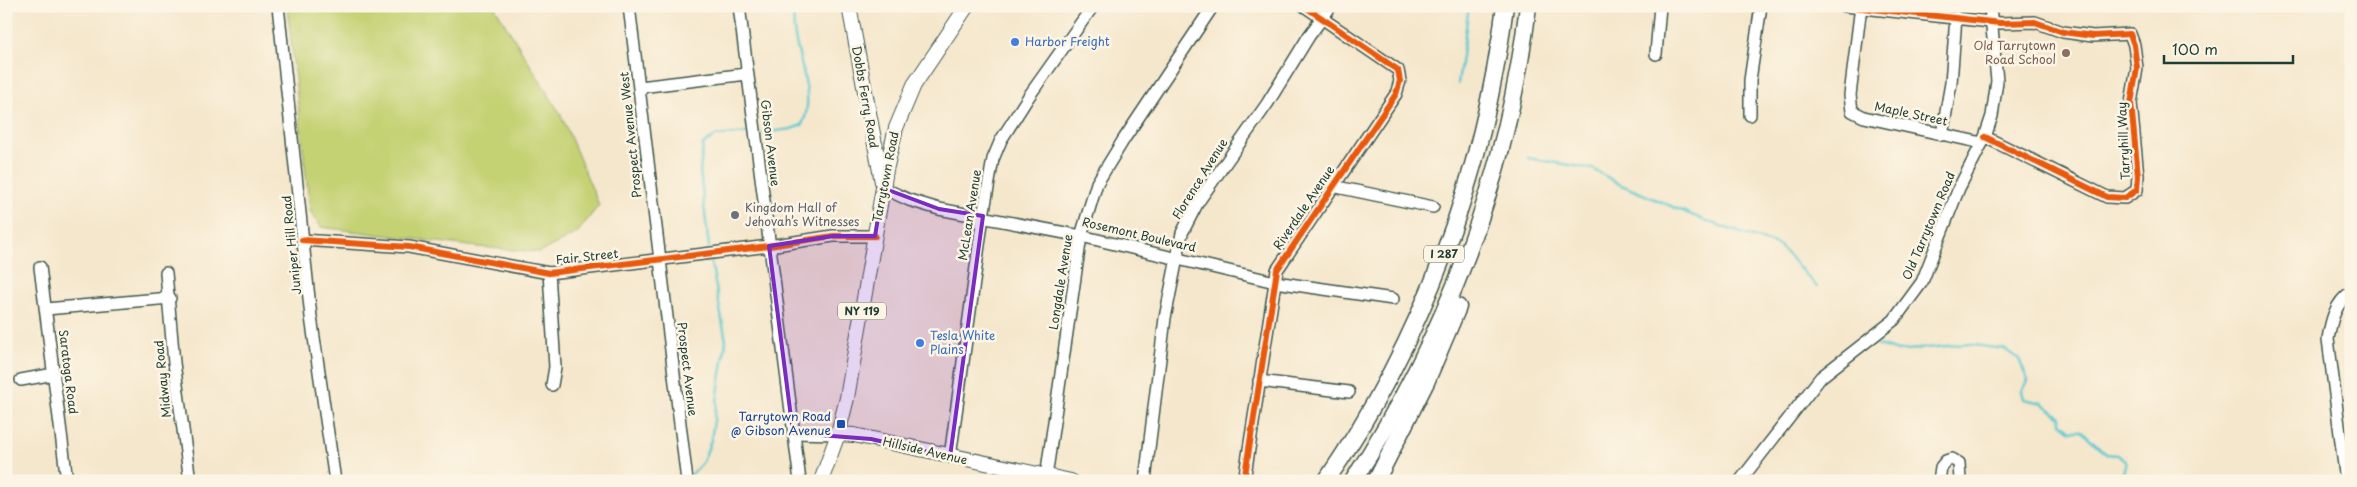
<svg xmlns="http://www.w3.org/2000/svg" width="2357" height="487" font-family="'Playpen Sans',sans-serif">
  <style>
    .green { fill: #c4d273; stroke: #728854 }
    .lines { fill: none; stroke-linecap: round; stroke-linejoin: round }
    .stream { stroke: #5cc9d0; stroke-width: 2.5 }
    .minor-casing { stroke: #3f564b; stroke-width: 14 }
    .major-casing { stroke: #3f564b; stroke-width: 16 }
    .highway-casing { stroke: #3f564b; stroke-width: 19 }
    .minor { stroke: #fff; stroke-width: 11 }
    .major { stroke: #fff; stroke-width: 14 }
    .highway { stroke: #fff; stroke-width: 16 }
    .cycleway-casing { stroke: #fcf5e5; stroke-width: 9 }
    .cycleway { stroke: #e8590c; stroke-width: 6 }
    .marked { fill: #7b2cbf; fill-opacity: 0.2; stroke: #7b2cbf; stroke-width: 4; stroke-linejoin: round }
    .shop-dot { fill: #3f7fe0; stroke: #fcf5e5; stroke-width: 2 }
    .education-dot { fill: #8d6e63; stroke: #fcf5e5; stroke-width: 2 }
    .worship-dot { fill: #6b7280; stroke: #fcf5e5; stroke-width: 2 }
    .transit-dot { fill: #1a4fb4; stroke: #fcf5e5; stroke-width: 2 }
    .labels { text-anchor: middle; stroke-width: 5; stroke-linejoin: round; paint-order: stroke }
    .shield { fill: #fcf5e5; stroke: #617469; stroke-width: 1 }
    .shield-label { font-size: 11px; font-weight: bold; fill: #1f3d34 }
    .shop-label { font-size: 12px; fill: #366cbe; stroke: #fcf5e5; text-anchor: start }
    .education-label { font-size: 12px; fill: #785e54; stroke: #fcf5e5; text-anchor: end }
    .street-label { font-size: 12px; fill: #1f3d34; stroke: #fcf5e5 }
    .worship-label { font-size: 12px; fill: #5b616d; stroke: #fcf5e5; text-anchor: start }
    .transit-label { font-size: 12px; fill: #164399; stroke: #fcf5e5; text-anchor: end }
  </style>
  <rect width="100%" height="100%" fill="#fcf5e5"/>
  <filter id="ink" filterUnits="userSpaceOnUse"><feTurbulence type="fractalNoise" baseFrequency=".02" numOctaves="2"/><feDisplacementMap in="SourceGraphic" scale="10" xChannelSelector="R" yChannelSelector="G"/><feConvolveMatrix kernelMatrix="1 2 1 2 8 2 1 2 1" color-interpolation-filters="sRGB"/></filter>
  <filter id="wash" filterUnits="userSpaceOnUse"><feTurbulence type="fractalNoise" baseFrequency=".0096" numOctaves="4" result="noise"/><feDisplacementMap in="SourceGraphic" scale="20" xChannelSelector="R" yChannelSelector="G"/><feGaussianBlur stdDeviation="1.12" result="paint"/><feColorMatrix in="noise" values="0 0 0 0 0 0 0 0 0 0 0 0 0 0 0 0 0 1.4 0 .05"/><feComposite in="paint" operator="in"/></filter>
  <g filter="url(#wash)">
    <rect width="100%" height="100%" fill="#f5e7cc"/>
    <path class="green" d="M287,6H494L561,115L599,205L577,233L540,252L477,247L321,227L310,211Z"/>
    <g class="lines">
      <g class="stream">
        <path d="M1458,84L1469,6"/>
        <path d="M762,133L791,129L802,125C820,88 786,45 795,6"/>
        <path d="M1528,158L1593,169L1619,184L1706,221L1780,246L1817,287"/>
        <path d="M709,247L700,171L703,145L715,136L748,133"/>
        <path d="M1878,345L1898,351L1966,344L2004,349L2019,359L2028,381L2022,391L2024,399L2042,403L2061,417V423L2071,431H2082L2106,454L2118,455L2126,461L2121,481"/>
        <path d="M691,475L703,462L711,440L726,341L711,261"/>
      </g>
    </g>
  </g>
  <g filter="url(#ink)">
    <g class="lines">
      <defs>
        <g id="minor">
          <path d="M278,6L311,317L335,481"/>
          <path d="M629,6L687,481"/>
          <path d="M739,6L800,481"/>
          <path d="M1845,6L2000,23L2035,22L2063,32L2093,36L2130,34L2134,45L2137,68L2131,103L2138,176L2137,190L2125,198L2107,197L1985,137"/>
          <path d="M1861,6L1850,95L1852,111L1864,117L1982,143"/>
          <path d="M1656,54L1660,6"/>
          <path d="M640,87L747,74"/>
          <path d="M1750,115V80L1761,6"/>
          <path d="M1942,135L1951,83L1956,17"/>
          <path d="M1332,186L1433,207"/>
          <path d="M883,188L909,200L939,209L1081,236L1275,282L1393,299"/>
          <path d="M302,240L409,247L549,273L769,246L833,236H875"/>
          <path d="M40,267L67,481"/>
          <path d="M166,273L174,363L190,481"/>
          <path d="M549,273L555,367L552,385"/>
          <path d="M46,309L170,298"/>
          <path d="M21,380L54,374"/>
          <path d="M1259,381L1349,392"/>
          <path d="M793,433L838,434"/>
          <path d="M950,457L983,216L993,159L1001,140L1029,96L1093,6"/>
          <path d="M1046,477L1081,236L1097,183L1124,139L1213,6"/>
          <path d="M1145,481L1165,318L1182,233L1198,202L1267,104L1309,36L1331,6"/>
          <path d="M1244,481L1277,270L1396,94L1400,81L1398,70L1304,6"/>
          <path d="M1740,481L1821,377L1894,320L1922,282L1959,188L1985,137L1992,116L1997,81L1990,6"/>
          <path d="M1939,481L1941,467L1946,461L1952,459L1959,463L1960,481"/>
          <path d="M2346,481L2328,339C2331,321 2335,303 2351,292"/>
        </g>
        <g id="major">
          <path d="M849,6L882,182"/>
          <path d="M838,434L854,435L1071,481"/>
          <path d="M821,481L838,434L847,398L886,170L896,128L914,85L967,6"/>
        </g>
        <g id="highway">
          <path d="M1326,481C1422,341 1484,175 1505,6"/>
          <path d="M1353,481C1445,338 1508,176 1528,6"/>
          <path d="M1376,481L1426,382L1458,307"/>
        </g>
      </defs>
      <use href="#minor" class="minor-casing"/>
      <use href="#major" class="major-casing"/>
      <use href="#highway" class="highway-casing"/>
      <use href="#minor" class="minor"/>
      <use href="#major" class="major"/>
      <use href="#highway" class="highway"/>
      <defs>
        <g id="cycleway">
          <path d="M1845,6L2000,23L2035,22L2063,32L2093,36L2130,34L2134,45L2137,68L2131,103L2138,176L2137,190L2125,198L2107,197L1985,137"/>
          <path d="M302,240L409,247L549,273L769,246L833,236H875"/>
          <path d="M1244,481L1277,270L1396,94L1400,81L1398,70L1304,6"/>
        </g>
      </defs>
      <use href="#cycleway" class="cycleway-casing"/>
      <use href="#cycleway" class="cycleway"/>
    </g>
  </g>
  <path class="marked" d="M883,188L939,209L983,216L950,457L871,439L793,433L769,246L833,236H875Z"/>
  <g class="shop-dot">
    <circle cx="1015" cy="42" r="5"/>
    <circle cx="920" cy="343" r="5"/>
  </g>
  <circle class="education-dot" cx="2066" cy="53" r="5"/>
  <circle class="worship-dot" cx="735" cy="215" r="5"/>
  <rect class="transit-dot" x="836" y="419" width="10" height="10" rx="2.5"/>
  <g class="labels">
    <g class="shield">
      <rect x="1424" y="245.5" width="40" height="17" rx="4"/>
      <rect x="838" y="302.5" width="48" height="17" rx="4"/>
    </g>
    <g class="shield-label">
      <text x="1444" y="258">I 287</text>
      <text x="862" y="315">NY 119</text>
    </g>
    <g class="shop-label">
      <text x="1025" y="46">Harbor Freight</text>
      <text x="930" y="340">Tesla White<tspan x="930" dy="14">Plains</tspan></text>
    </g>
    <g class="education-label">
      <text x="2056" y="50">Old Tarrytown<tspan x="2056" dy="14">Road School</tspan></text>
    </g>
    <g class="street-label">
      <text transform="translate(865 97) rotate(80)" y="4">Dobbs Ferry Road</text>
      <text transform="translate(1911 114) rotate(12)" y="4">Maple Street</text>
      <text transform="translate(631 135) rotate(-96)" y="4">Prospect Avenue West</text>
      <text transform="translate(2124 141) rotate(-93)" y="4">Tarryhill Way</text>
      <text transform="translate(770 143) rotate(83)" y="4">Gibson Avenue</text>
      <text transform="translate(886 177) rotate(-79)" y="4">Tarrytown Road</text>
      <text transform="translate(1200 179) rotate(-58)" y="4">Florence Avenue</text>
      <text transform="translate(1304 208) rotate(-56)" y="4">Riverdale Avenue</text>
      <text transform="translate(970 215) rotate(-81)" y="4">McLean Avenue</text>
      <text transform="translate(1929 226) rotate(-67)" y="4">Old Tarrytown Road</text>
      <text transform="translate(1139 235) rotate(13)" y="4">Rosemont Boulevard</text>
      <text transform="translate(292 245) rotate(-96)" y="4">Juniper Hill Road</text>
      <text transform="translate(587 257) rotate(-6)" y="4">Fair Street</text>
      <text transform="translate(1061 282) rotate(-81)" y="4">Longdale Avenue</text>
      <text transform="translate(687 369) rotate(83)" y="4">Prospect Avenue</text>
      <text transform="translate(68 372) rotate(83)" y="4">Saratoga Road</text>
      <text transform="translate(163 379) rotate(-96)" y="4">Midway Road</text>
      <text transform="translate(925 451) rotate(13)" y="4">Hillside Avenue</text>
    </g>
    <g class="worship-label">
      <text x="745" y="212">Kingdom Hall of<tspan x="745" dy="14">Jehovah’s Witnesses</tspan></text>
    </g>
    <g class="transit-label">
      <text x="831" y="421">Tarrytown Road<tspan x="831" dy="14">@ Gibson Avenue</tspan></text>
    </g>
  </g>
  <rect width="2357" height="487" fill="none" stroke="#fcf5e5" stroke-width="25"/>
  <path d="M2164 55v8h129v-8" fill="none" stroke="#1f3d34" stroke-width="2.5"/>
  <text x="2172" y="55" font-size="15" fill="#1f3d34" stroke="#fcf5e5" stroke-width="4" paint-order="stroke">100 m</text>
</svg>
